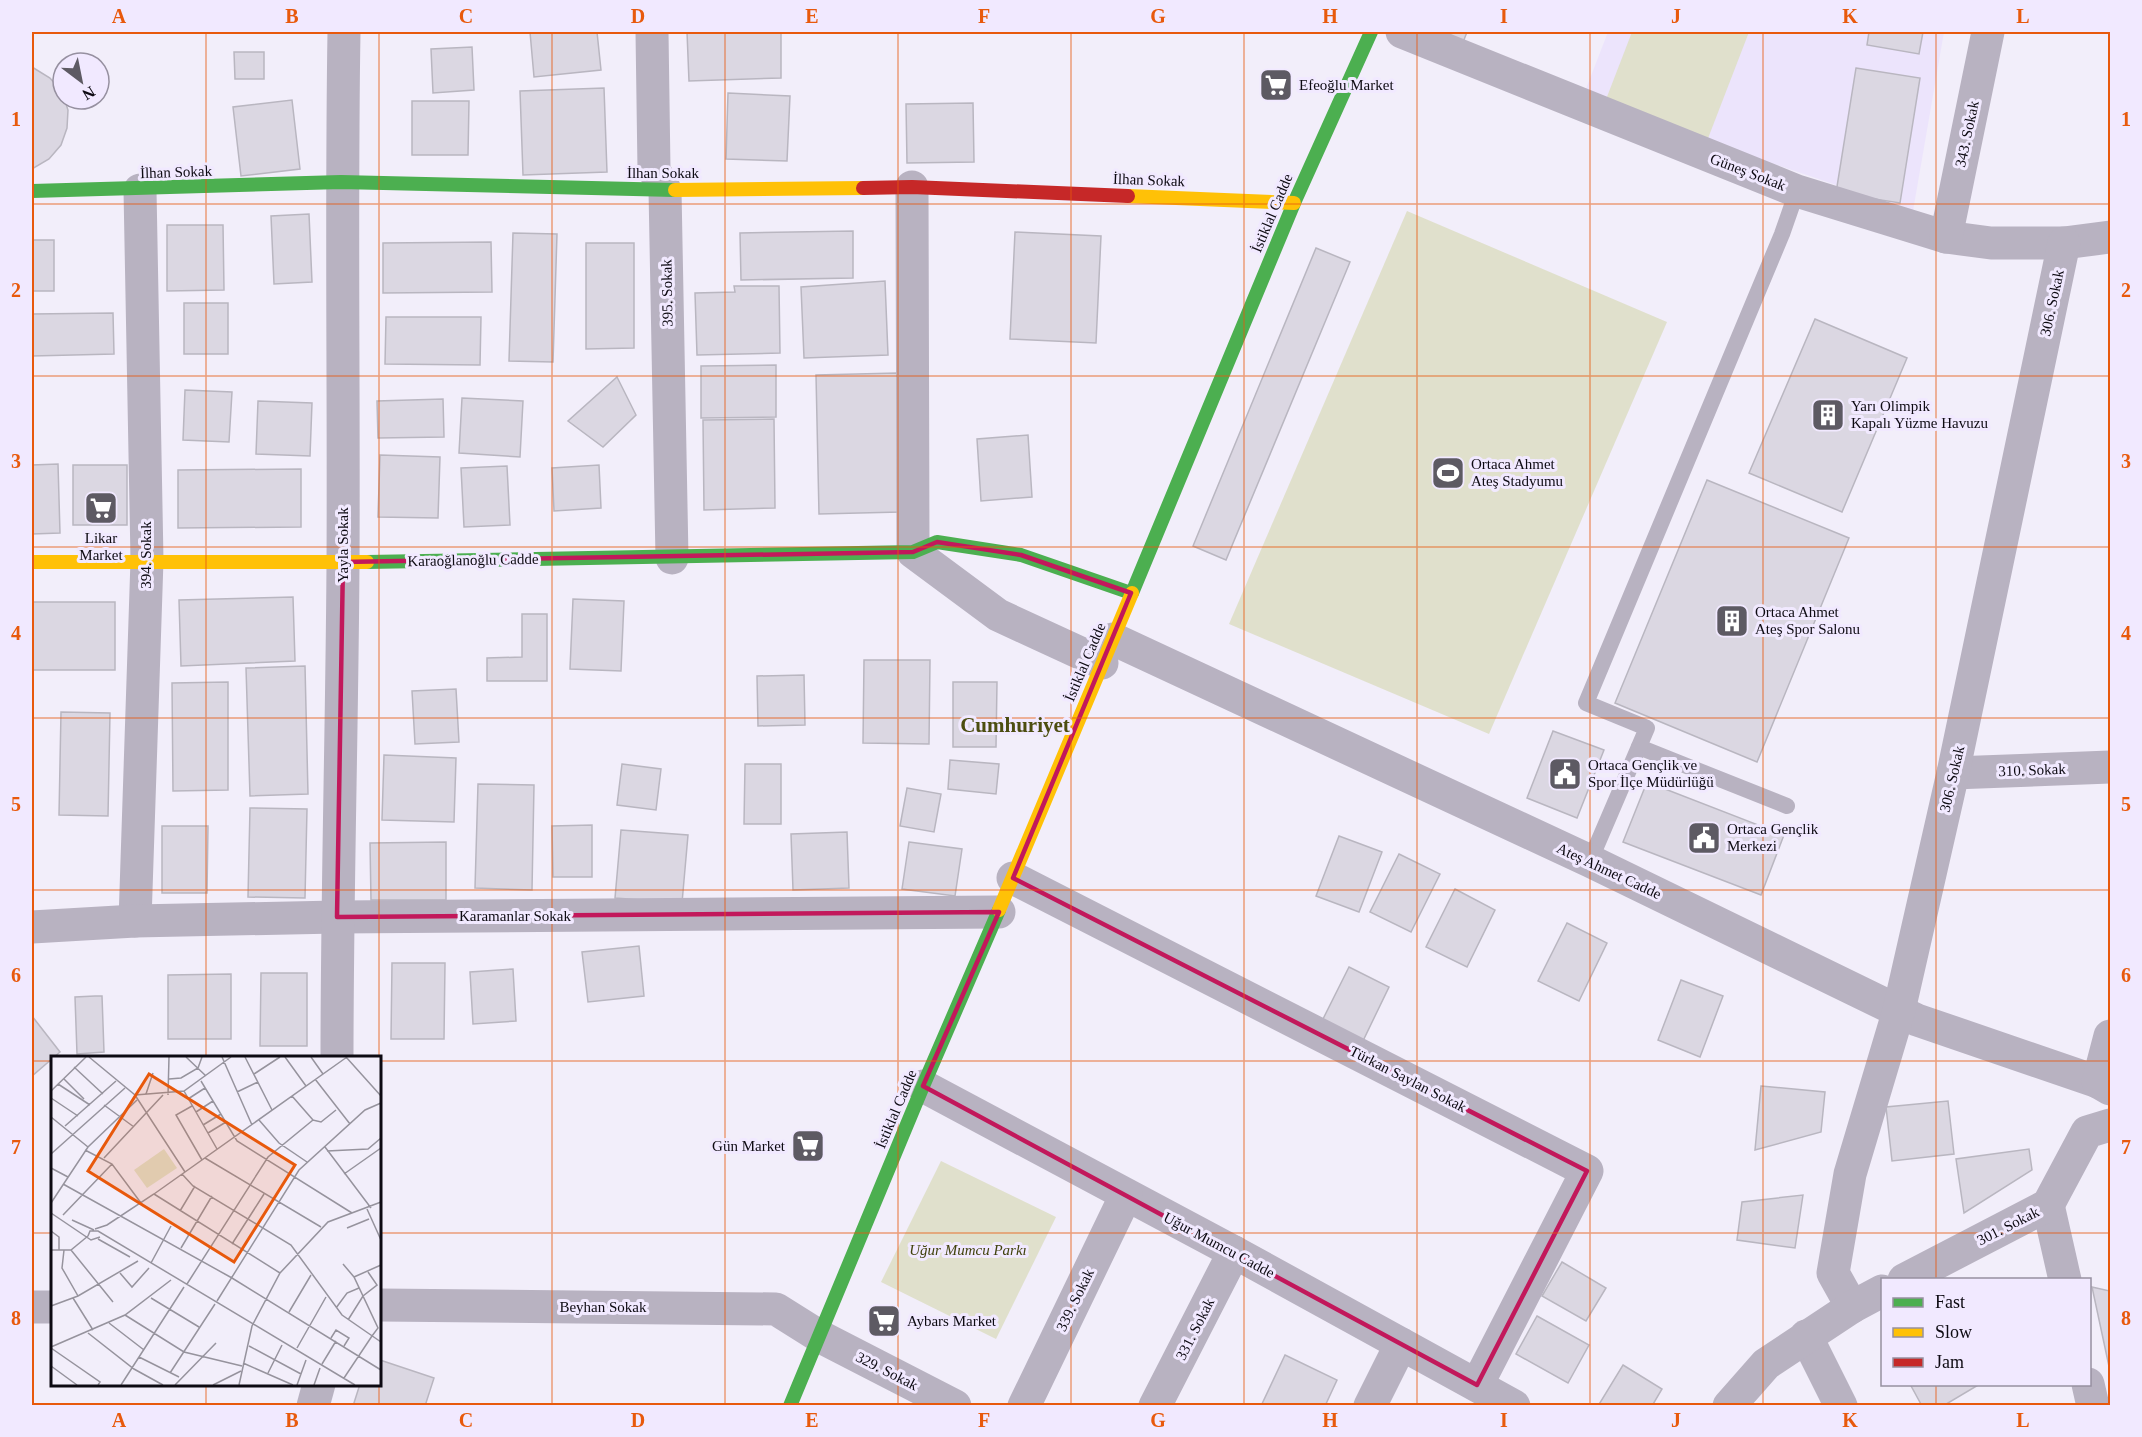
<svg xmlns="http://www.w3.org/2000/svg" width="2142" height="1437" font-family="Georgia,serif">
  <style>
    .built { fill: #ece4fc }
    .green { fill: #e0e0cc }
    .building { fill: #dbd7e2; stroke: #b9b6c0; stroke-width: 1.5 }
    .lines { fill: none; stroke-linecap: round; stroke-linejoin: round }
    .lane { stroke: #b8b2c1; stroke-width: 16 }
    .street { stroke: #b8b2c1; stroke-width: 33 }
    .fast { stroke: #4caf50; stroke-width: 14 }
    .slow { stroke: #ffc107; stroke-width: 14 }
    .jam { stroke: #c62828; stroke-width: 14 }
    .marked { fill: none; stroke: #c2185b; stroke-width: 4.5; stroke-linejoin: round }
    .grid { fill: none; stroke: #e8590c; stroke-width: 1.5; stroke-opacity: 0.55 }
    .labels { text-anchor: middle; stroke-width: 6; stroke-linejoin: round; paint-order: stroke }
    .poi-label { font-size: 15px; fill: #0d0a12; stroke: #f1e9ff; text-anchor: start }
    .street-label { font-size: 15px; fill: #0d0a12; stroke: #f1e9ff }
    .park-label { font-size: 15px; font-style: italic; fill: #41420d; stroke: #f1e9ff }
    .district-label { font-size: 21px; font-weight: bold; fill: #4c4d10; stroke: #f1e9ff }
    .inset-road { fill: none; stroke: #96939d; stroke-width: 1.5 }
    .view { fill: #e8590c; fill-opacity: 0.15; stroke: #e8590c; stroke-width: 3 }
    .inset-edge { fill: none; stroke: #0d0a12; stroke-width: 3 }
    .neatline { fill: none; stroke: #e8590c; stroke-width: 2 }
    .grid-label { font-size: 20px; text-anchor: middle; font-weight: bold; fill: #e8590c }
  </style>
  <rect width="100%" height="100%" fill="#f2eefa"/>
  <path class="built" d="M1608,32H1944L1913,211L1582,99Z"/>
  <g class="green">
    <path d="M1632,32H1749L1707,141L1605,102Z"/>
    <path d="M1407,211L1667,322L1489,734L1229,624Z"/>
    <path d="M941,1161L1056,1217L996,1339L881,1282Z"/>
  </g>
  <g class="building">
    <path d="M530,32H597L601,70L534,77Z"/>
    <path d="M687,32H781V78L689,81Z"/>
    <path d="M1424,32H1467L1460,50Z"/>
    <path d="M1869,32H1923L1919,54L1867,45Z"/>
    <path d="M472,47L474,90L433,93L431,49Z"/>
    <path d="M234,52H264V79H235Z"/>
    <path d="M32,67L50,78L62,92L68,110L67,128L61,145L49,159L32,169Z"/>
    <path d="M1856,68L1920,78L1900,203L1836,193Z"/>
    <path d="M604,88L607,172L523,175L520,91Z"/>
    <path d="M728,93L790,96L787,161L726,159Z"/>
    <path d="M292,100L300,169L241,176L233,107Z"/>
    <path d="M412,101H469L468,155H412Z"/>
    <path d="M973,103L974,162L907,163L906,104Z"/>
    <path d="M309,214L312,282L274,284L271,216Z"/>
    <path d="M167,225H223L224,290L167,291Z"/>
    <path d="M853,231V278L741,280L740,233Z"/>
    <path d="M1015,232L1101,236L1096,343L1010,339Z"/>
    <path d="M513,233L557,234L553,362L509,361Z"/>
    <rect x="32" y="240" width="22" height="51"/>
    <path d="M491,242L492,292L383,293V243Z"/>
    <path d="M586,243H634V348L586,349Z"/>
    <path d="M1316,248L1350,262L1226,560L1193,546Z"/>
    <path d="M885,281L888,355L804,358L801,287Z"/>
    <path d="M734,286H779L780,353L697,355L695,293L735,292Z"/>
    <rect x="184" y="303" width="44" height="51"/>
    <path d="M113,313L114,354L32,356V314Z"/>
    <path d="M386,317H481L480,365L385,364Z"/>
    <path d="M1815,319L1907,358L1842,512L1749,473Z"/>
    <path d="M776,365V417L701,418V366Z"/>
    <path d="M897,373L900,512L819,514L816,375Z"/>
    <path d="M617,377L636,415L603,447L568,421Z"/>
    <path d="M185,390L232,392L229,442L183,440Z"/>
    <path d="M462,398L523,401L520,457L459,453Z"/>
    <path d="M443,399L444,437L378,438L377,401Z"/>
    <path d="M258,401L312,403L310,456L256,454Z"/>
    <path d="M774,419L775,508L704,510L703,420Z"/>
    <path d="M1028,435L1032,497L981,501L977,439Z"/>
    <path d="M380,455L440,457L438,518L378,517Z"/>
    <path d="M58,464L60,533L32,534V465Z"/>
    <rect x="73" y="465" width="54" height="60"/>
    <path d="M599,465L601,508L554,511L552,468Z"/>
    <path d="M507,466L510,525L464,527L461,468Z"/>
    <path d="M301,469V527L178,528V470Z"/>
    <path d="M1707,480L1849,538L1757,762L1615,703Z"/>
    <path d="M293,597L295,661L181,666L179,600Z"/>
    <path d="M573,599L624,601L621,671L570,669Z"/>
    <rect x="32" y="602" width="83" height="68"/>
    <path d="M522,614H547V681H487V658L522,657Z"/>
    <path d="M864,660H930L929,744L863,743Z"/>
    <path d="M305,666L308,794L250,796L246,668Z"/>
    <path d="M804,675L805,725L758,726L757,676Z"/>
    <path d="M228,682V790L173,791L172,683Z"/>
    <path d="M953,682H997L996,747H953Z"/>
    <path d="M456,689L459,742L415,744L412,691Z"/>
    <path d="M61,712L110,713L108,816L59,815Z"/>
    <path d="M1553,731L1604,750L1577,818L1527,798Z"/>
    <path d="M384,755L456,758L454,822L382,820Z"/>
    <path d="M950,760L999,764L996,794L948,789Z"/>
    <path d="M622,764L661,769L656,810L617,805Z"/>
    <path d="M745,764H781V824H744Z"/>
    <path d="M1647,782L1784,835L1761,895L1623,842Z"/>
    <path d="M478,784L534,785L532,890L475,888Z"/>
    <path d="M907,788L941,794L934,832L900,826Z"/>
    <path d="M250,808L307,809L305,898L248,897Z"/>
    <path d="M592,825V877H553L552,826Z"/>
    <path d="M162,826H208L207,893H162Z"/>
    <path d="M621,830L688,835L682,903L615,898Z"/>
    <path d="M847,832L849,888L793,890L791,834Z"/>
    <path d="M1339,836L1382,852L1359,912L1316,896Z"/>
    <path d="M446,842V900H371L370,843Z"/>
    <path d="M909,842L962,849L955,896L902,889Z"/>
    <path d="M1399,854L1440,874L1411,932L1370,912Z"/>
    <path d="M1455,889L1495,910L1467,967L1426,947Z"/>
    <path d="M1567,923L1607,943L1579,1001L1538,981Z"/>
    <path d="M639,946L644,996L588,1002L582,952Z"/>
    <path d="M392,963H445L444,1039H391Z"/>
    <path d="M1349,967L1389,987L1361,1045L1320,1025Z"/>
    <path d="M513,969L516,1021L473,1024L470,972Z"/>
    <path d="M261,973H307V1046H260Z"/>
    <path d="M231,974V1039H168V975Z"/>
    <path d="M1681,980L1723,996L1700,1057L1658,1040Z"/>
    <path d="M95,996H102L104,1052L77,1054L75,997Z"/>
    <path d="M32,1016L60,1052L32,1076Z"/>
    <path d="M1761,1086L1825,1092L1821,1132L1755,1150Z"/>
    <path d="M1948,1101L1954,1154L1892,1161L1886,1107Z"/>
    <path d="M2029,1149L2032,1170L1964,1213L1956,1159Z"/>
    <path d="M1803,1195L1795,1248L1737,1240L1742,1202Z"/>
    <path d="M1562,1262L1606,1288L1586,1321L1542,1296Z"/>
    <path d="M2092,1287L2110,1291V1371Z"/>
    <path d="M1537,1316L1589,1345L1568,1383L1516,1354Z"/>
    <path d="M1285,1355L1337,1380L1325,1406H1261Z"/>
    <path d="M380,1360L434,1378L425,1406H353L360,1384H380Z"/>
    <path d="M1623,1365L1662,1389L1652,1406H1598Z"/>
    <path d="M1910,1384H1980L1943,1406H1922Z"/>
  </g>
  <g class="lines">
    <g class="lane">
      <path d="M1639,747L1787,806"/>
      <path d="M1590,861L1647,728L1586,703L1782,234L1797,191"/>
    </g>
    <g class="street">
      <path d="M652,32L654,170L665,190L672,558"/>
      <path d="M1402,32L1797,191L1946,237L1991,243H2064L2110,237"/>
      <path d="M912,187L913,552L998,615L1102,663"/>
      <path d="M1946,237L1988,32"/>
      <path d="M1113,639L1590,861L1917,1020L2098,1082L2110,1089"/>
      <path d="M1953,773L2110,767"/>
      <path d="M1013,878L1587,1171L1477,1385"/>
      <path d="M135,921L147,560L140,190"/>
      <path d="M32,927L135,921L337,917L999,912"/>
      <path d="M337,1058C337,892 342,728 343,563C344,386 341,209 344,32"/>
      <path d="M2098,1082L2110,1036"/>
      <path d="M923,1086L1234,1252L1514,1406"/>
      <path d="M2048,1205L2065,1280"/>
      <path d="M1904,1280L2048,1205L2087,1132L2110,1125"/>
      <path d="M380,1305L776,1309L819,1336L955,1406"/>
      <path d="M32,1307H52"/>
      <path d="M1852,1307L1833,1273L1850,1174L1899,1010L1953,773L2064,243"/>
      <path d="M1806,1336L1841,1406"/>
      <path d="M2088,1384L2093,1406"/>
      <path d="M313,1406L319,1384"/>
      <path d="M1024,1406L1126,1195"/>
      <path d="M1155,1406L1234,1252"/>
      <path d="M1370,1406L1401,1344"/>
      <path d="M1729,1406L1766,1364L1852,1307L1882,1291"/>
    </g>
    <g class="fast">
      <path d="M32,191L341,182L675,190"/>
      <path d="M367,562L913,552L937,542L1021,555L1131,593"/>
      <path d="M1132,593L1294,203L1371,32"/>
      <path d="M790,1406L923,1086L999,910"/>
    </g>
    <g class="slow">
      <path d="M675,190L863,188"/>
      <path d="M1128,196L1294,203"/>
      <path d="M32,562H367"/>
      <path d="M999,910L1132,593"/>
    </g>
    <path class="jam" d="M863,188L912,187L1128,196"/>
  </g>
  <path class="marked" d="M937,542L1021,555L1131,593L1013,878L1587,1171L1477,1385L923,1086L999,912L337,917L343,562L913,552Z"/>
  <path class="grid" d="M206,32V1058M379,32V1058M552,32V1406M725,32V1406M898,32V1406M1071,32V1406M1244,32V1406M1417,32V1406M1590,32V1406M1763,32V1406M1936,32V1280M32,204H2110M32,376H2110M32,547H2110M32,718H2110M32,890H2110M32,1061H52M380,1061H2110M32,1233H52M380,1233H2110M206,1384V1406M379,1384V1406M1936,1384V1406"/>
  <defs>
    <symbol id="supermarket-square" viewBox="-11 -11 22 22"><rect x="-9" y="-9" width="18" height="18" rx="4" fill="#5d5a63" stroke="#f1e9ff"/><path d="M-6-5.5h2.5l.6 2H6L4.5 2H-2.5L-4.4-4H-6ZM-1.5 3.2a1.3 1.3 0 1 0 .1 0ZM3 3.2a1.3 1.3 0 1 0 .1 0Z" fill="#fff"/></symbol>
    <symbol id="building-square" viewBox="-11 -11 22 22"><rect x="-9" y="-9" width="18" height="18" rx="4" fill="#5d5a63" stroke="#f1e9ff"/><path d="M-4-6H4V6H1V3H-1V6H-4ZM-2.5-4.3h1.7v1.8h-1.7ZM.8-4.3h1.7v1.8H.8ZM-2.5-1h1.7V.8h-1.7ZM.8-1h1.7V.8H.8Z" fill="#fff"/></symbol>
    <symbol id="stadium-square" viewBox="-11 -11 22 22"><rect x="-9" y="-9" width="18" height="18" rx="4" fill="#5d5a63" stroke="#f1e9ff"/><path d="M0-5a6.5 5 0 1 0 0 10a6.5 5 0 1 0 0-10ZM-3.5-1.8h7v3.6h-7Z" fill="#fff"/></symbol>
    <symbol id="civic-square" viewBox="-11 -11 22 22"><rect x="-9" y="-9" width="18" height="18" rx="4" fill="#5d5a63" stroke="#f1e9ff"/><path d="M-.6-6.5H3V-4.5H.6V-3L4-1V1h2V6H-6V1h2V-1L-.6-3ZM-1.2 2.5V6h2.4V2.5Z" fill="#fff"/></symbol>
  </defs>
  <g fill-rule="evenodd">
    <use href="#supermarket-square" x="1257" y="66" width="38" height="38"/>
    <use href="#building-square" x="1809" y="396" width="38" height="38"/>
    <use href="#stadium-square" x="1429" y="454" width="38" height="38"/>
    <use href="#supermarket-square" x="82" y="489" width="38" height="38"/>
    <use href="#building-square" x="1713" y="602" width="38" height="38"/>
    <use href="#civic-square" x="1546" y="755" width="38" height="38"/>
    <use href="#civic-square" x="1685" y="819" width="38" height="38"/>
    <use href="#supermarket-square" x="789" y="1127" width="38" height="38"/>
    <use href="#supermarket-square" x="865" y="1302" width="38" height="38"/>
  </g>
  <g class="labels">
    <g class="poi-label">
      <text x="1299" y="90">Efeoğlu Market</text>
      <text x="1851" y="411">Yarı Olimpik<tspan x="1851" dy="17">Kapalı Yüzme Havuzu</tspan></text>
      <text x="1471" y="469">Ortaca Ahmet<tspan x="1471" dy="17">Ateş Stadyumu</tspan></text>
      <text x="101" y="543" text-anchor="middle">Likar<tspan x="101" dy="17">Market</tspan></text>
      <text x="1755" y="617">Ortaca Ahmet<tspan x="1755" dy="17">Ateş Spor Salonu</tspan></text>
      <text x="1588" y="770">Ortaca Gençlik ve<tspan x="1588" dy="17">Spor İlçe Müdürlüğü</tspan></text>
      <text x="1727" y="834">Ortaca Gençlik<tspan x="1727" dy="17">Merkezi</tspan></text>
      <text x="785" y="1151" text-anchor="end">Gün Market</text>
      <text x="907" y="1326">Aybars Market</text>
    </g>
    <g class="street-label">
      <text transform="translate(1967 134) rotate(-78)" y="5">343. Sokak</text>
      <text transform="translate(176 172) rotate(-2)" y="5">İlhan Sokak</text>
      <text transform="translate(1748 172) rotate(21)" y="5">Güneş Sokak</text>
      <text x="663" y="178">İlhan Sokak</text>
      <text transform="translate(1149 180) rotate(2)" y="5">İlhan Sokak</text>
      <text transform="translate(1272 213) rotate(-67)" y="5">İstiklal Cadde</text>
      <text transform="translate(667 293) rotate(-91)" y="5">395. Sokak</text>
      <text transform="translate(2052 303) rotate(-78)" y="5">306. Sokak</text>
      <text transform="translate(343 545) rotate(-90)" y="5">Yayla Sokak</text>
      <text transform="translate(146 555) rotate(-90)" y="5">394. Sokak</text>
      <text transform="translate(473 560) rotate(-1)" y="5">Karaoğlanoğlu Cadde</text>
      <text transform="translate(1085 662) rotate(-67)" y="5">İstiklal Cadde</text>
      <text transform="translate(2032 770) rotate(-2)" y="5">310. Sokak</text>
      <text transform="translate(1952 779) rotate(-77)" y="5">306. Sokak</text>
      <text transform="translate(1609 871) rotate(25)" y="5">Ateş Ahmet Cadde</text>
      <text x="515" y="921">Karamanlar Sokak</text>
      <text transform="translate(1408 1079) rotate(27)" y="5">Türkan Saylan Sokak</text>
      <text transform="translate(896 1109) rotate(-67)" y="5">İstiklal Cadde</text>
      <text transform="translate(2008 1226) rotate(-27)" y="5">301. Sokak</text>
      <text transform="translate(1219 1245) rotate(28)" y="5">Uğur Mumcu Cadde</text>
      <text transform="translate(1075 1300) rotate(-64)" y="5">339. Sokak</text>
      <text x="603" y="1312">Beyhan Sokak</text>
      <text transform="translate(1195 1329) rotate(-63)" y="5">331. Sokak</text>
      <text transform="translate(887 1371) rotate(27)" y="5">329. Sokak</text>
    </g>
    <g class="park-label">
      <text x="968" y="1255">Uğur Mumcu Parkı</text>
    </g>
    <g class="district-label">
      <text x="1015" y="732">Cumhuriyet</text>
    </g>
  </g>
  <g transform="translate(51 1056)">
    <rect width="330" height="330" fill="#f2eefa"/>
    <path d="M113,93L126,112L96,132L83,114Z" fill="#e0e0cc"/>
    <path class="inset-road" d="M38,1L84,39L134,116M135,1L155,20M171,1L201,69M194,1L221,54M234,1L255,30M260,1L272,18M295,1L330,40M23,11L52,38M203,18L229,1M13,23L33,43M118,23L130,22L147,12L151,1M264,23L299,68M150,25L186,85L301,157M7,28L39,49M0,35L35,1M133,35L166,93M186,36L207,26M95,38L102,17M84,39L133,35L180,1M117,39L118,1M241,40L262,64M0,42L27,60M137,43L154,32M53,49L83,71M141,50L125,59L151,104M145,56L162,45M0,61L37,91M208,64L228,87L256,106M152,69L170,58M14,70L65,25M157,77L175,66M274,91L320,152M34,94L61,108L90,147M276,95L317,93L330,82M0,98L74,32M53,102L112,39M154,102L270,171M0,112L17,121M131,118L142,130L240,189L291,259L330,286M293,118L330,92M12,128L181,222L330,314M103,138L229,217M0,147L37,91L86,44M316,153L330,184M129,155L144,130M0,157L40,184L49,181M12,159L61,108M21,164L43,174M296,172L318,163M44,173L56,169L103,138L296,1M0,175L8,181V194M37,180L39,175H47L304,329M47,183L79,201M181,188L213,138M130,192L161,140M0,194H20L37,180M13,194L11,212L27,240M20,194L62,246M100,207L120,170M292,208L303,221L327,272L321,280M69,217L81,231L98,212M303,221L330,209M136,228L217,101L262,64L270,66L285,54M22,242L42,274M100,242L148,271M166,245L248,114L314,54L330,47M0,250L27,240L87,205M285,252L296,237L308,232M238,256L260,219M74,259L133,296L191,310M297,264L312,240L326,229L317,216M58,267L93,294M37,277L83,313L112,329M280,282L285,274L298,282L293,290M198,290L250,318M0,291L74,259L120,224M0,292L49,326L47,329M246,292L275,241M88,301L128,321M192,307L242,329M271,308L285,285M0,310L26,329M119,317L164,248M217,317L231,289M293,322L321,280M70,329L133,231M124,329L165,287M162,329L190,315M188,329L201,270L229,217L277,166L330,146M246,329L255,304M263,329L269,312"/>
    <path class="view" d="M98,18L244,109L183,206L37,115Z"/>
    <rect width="330" height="330" class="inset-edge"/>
  </g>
  <rect width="2142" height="1437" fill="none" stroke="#f1e9ff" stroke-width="66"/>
  <rect x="1881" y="1278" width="210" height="108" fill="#f1e9ff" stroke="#9690a0" stroke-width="1.5"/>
  <rect x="1893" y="1298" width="30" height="9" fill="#4caf50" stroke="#9690a0" stroke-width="1.5"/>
  <text x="1935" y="1308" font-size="18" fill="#0d0a12">Fast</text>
  <rect x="1893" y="1328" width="30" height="9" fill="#ffc107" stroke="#9690a0" stroke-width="1.5"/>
  <text x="1935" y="1338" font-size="18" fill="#0d0a12">Slow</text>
  <rect x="1893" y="1358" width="30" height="9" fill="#c62828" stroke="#9690a0" stroke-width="1.5"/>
  <text x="1935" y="1368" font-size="18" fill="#0d0a12">Jam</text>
  <g transform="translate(81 81) rotate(148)"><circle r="28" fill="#f1e9ff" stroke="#9690a0" stroke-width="1.5"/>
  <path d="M0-4.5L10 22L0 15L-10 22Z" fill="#5d5a63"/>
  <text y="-9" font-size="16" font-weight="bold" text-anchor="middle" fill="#0d0a12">N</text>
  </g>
  <rect x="33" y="33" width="2076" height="1371" class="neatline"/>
  <g class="grid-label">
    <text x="119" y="23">A</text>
    <text x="292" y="23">B</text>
    <text x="466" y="23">C</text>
    <text x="638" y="23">D</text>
    <text x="812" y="23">E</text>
    <text x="984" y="23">F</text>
    <text x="1158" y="23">G</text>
    <text x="1330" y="23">H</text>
    <text x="1504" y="23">I</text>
    <text x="1676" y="23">J</text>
    <text x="1850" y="23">K</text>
    <text x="2023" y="23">L</text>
    <text x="16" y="126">1</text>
    <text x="2126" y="126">1</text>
    <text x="16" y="297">2</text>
    <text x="2126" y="297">2</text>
    <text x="16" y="468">3</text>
    <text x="2126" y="468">3</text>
    <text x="16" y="640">4</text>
    <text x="2126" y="640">4</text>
    <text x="16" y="811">5</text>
    <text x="2126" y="811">5</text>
    <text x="16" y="982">6</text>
    <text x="2126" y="982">6</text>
    <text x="16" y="1154">7</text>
    <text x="2126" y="1154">7</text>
    <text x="16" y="1325">8</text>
    <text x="2126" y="1325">8</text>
    <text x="119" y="1427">A</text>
    <text x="292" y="1427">B</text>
    <text x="466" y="1427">C</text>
    <text x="638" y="1427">D</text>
    <text x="812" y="1427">E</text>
    <text x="984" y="1427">F</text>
    <text x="1158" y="1427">G</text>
    <text x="1330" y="1427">H</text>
    <text x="1504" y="1427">I</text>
    <text x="1676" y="1427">J</text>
    <text x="1850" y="1427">K</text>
    <text x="2023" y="1427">L</text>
  </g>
</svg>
